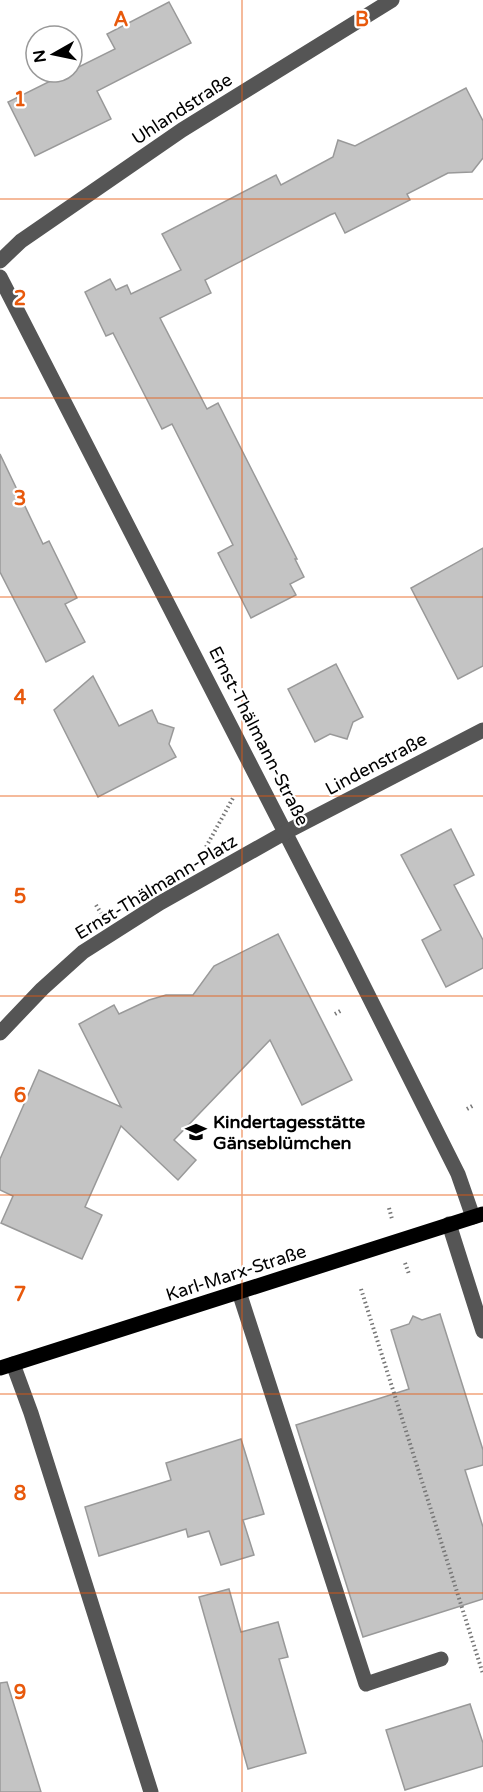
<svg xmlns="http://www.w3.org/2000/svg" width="483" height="1792" font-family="'Varela Round',sans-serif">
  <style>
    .building { fill: #c4c4c4; stroke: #999; stroke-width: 1.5 }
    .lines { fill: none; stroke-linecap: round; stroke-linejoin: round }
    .path { stroke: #777; stroke-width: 4; stroke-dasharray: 1.5 3; stroke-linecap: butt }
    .minor { stroke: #555; stroke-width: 15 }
    .major { stroke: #000; stroke-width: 15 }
    .grid { fill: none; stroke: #e8590c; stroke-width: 1.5; stroke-opacity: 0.55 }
    .labels { text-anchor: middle; stroke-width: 4.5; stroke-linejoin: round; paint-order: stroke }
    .street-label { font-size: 18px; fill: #000; stroke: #fff }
    .poi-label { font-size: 18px; font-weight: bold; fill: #000; stroke: #fff; text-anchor: start }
    .grid-label { font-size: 20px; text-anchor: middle; font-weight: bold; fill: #e8590c; stroke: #fff; stroke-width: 4.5; stroke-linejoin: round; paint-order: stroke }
  </style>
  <rect width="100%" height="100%" fill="#fff"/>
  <g class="building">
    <path d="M169,2L191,43L97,91L111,119L35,156L8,102L115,49L107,34Z"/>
    <path d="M466,88L483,121V158L472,172L448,173L407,194L410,200L345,233L335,213L330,215L205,280L211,293L160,318L207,409L218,403L297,559H295L304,577L290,584L296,595L251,618L218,553L233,545L172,424L162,429L113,333L106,336L85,292L110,279L116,290L127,285L131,294L181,270L162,234L276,175L281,185L333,157L338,140L355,146Z"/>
    <path d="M0,454L43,544L49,541L77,598L65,604L85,642L46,662L0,572Z"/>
    <path d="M483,548V666L458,679L411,588Z"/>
    <path d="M336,664L363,717L353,722L347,739L330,734L315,742L288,689Z"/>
    <path d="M93,676L119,726L152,710L158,723L174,728L169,744L176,757L98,797L54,710Z"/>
    <path d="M451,829L474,875L454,885L483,940V968L446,987L422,940L441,930L401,855Z"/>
    <path d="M278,934L352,1080L302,1105L270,1040L174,1140L196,1160L178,1180L121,1126L85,1207L102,1215L82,1259L1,1223L13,1196L0,1190V1159L39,1070L121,1107L79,1024L114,1005L119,1014L149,1000L166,995H193L214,966Z"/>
    <path d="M440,1314L483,1450V1465L465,1470L483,1527V1599L363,1637L296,1425L409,1389L391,1330L409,1324L413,1316L422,1320Z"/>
    <path d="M241,1439L264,1514L243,1520L254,1555L221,1565L209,1531L188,1537L186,1529L99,1556L85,1507L171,1480L166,1463Z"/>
    <path d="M229,1589L241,1632L278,1622L288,1657L279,1659L306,1753L248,1769L199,1597Z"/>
    <path d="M7,1682L27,1747L41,1792H0V1683Z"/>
    <path d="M470,1704L483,1743V1766L405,1790L386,1730Z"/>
  </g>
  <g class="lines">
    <g class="path">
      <path d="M206,847L233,798"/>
      <path d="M96,905L101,913"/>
      <path d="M335,1014L342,1010"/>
      <path d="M467,1109L474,1105"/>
      <path d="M389,1208L392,1219"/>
      <path d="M405,1263L409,1274"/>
      <path d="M361,1289L483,1674"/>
    </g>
    <g class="minor">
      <path d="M0,261L21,241L182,130L392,0"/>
      <path d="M0,277L346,951L458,1174L473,1217"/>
      <path d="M0,1033L42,989L83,952L160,903L286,832L483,730"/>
      <path d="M449,1224L483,1331"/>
      <path d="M239,1292L366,1684L441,1659"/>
      <path d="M13,1364L31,1413L151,1792"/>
    </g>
    <path class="major" d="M0,1368L483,1214"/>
  </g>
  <path class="grid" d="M242,0V1792M0,199H483M0,398H483M0,597H483M0,796H483M0,996H483M0,1195H483M0,1394H483M0,1593H483"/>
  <defs>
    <symbol id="school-bare" viewBox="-9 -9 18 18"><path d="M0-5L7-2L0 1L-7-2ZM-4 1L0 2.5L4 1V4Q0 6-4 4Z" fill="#000" stroke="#fff" stroke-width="2.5" paint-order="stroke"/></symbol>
  </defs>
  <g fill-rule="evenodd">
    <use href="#school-bare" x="181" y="1117" width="30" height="30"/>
  </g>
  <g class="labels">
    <g class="street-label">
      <text transform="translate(182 109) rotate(-33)" y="6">Uhlandstraße</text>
      <text transform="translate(259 736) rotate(63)" y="6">Ernst-Thälmann-Straße</text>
      <text transform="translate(376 764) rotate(-28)" y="6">Lindenstraße</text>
      <text transform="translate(156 887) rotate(-31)" y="6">Ernst-Thälmann-Platz</text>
      <text transform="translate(236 1273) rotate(-18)" y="6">Karl-Marx-Straße</text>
    </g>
    <g class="poi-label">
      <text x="213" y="1128">Kindertagesstätte<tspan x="213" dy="21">Gänseblümchen</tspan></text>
    </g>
  </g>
  <g class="grid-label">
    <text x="121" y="26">A</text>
    <text x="362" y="26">B</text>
    <text x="20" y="106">1</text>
    <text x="20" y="305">2</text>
    <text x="20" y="505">3</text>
    <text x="20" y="704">4</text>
    <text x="20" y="903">5</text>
    <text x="20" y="1102">6</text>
    <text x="20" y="1301">7</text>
    <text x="20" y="1500">8</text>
    <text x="20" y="1699">9</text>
  </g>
  <g transform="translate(54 54) rotate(261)"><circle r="28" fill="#ffffff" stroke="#999999" stroke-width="1.5"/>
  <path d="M0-4.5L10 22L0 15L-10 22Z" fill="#000000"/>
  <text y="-9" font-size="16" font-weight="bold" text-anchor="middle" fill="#000000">N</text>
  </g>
</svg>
